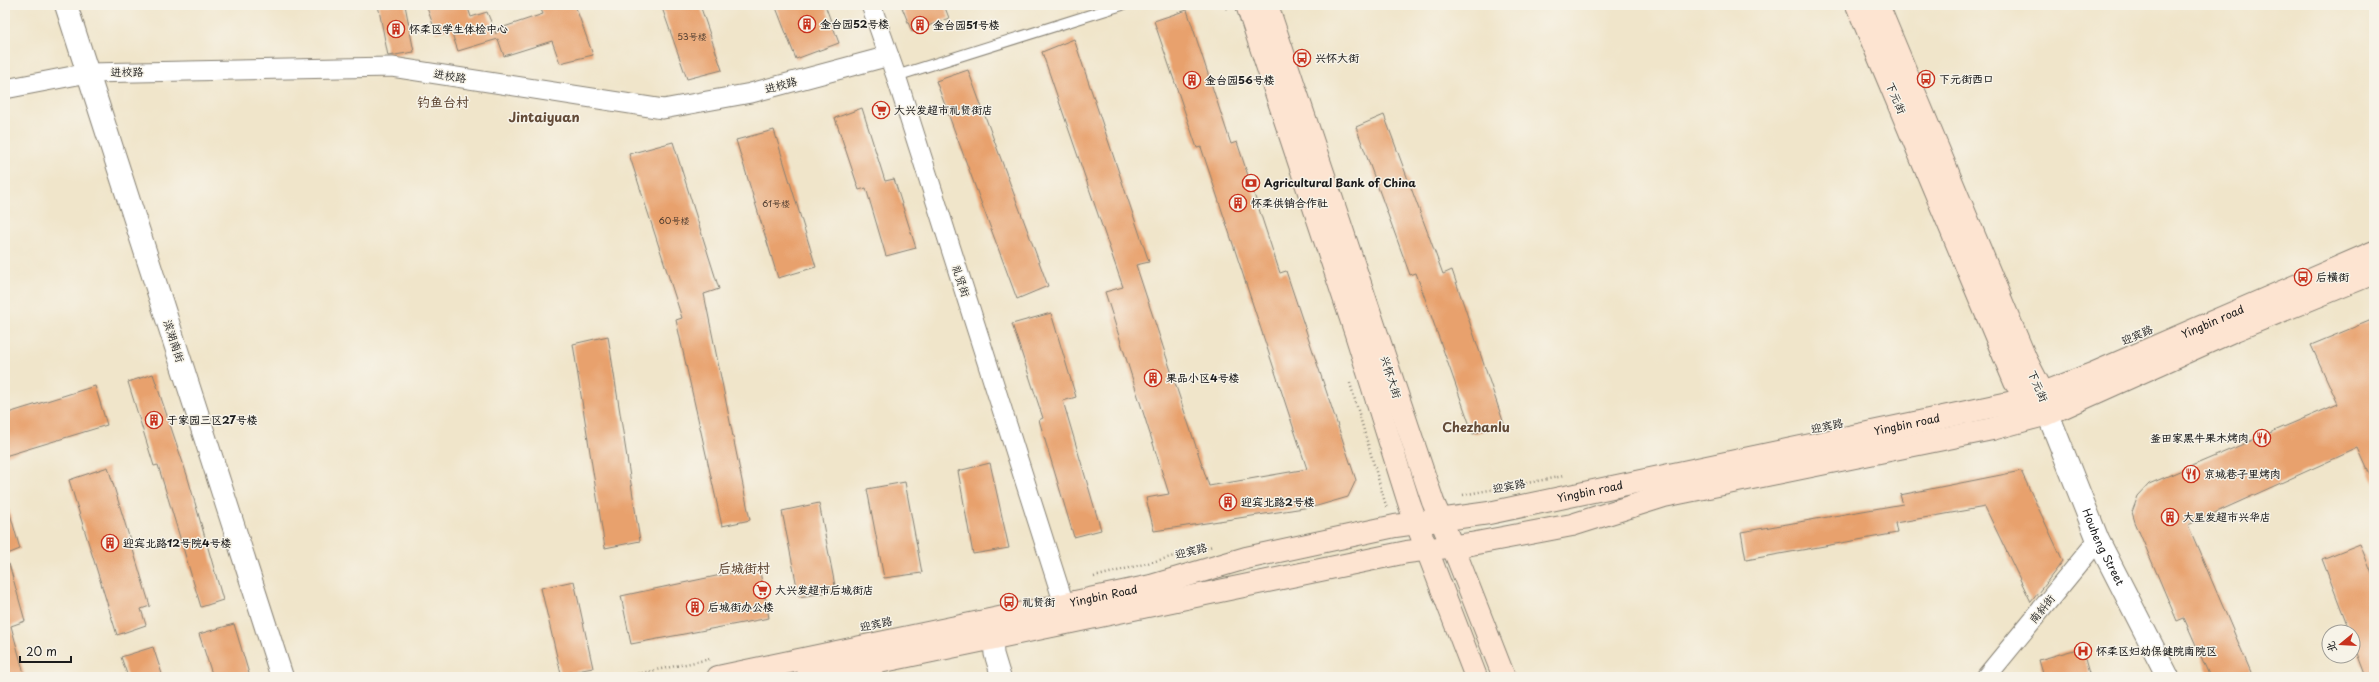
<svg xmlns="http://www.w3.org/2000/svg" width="2379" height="682" font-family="'Playpen Sans','LXGW WenKai TC',sans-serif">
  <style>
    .building { fill: #e8a16d }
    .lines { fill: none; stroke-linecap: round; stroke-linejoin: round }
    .service-casing { stroke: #868073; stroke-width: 12 }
    .minor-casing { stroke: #868073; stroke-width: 21 }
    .tertiary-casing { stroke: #868073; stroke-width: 24 }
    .secondary-casing { stroke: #868073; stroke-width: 24 }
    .path { stroke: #868073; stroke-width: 2.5; stroke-dasharray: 1 3; stroke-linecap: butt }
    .service { stroke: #fff; stroke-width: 10 }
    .minor { stroke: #fff; stroke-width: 19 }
    .tertiary { stroke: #fff; stroke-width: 22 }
    .secondary { stroke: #fde4d1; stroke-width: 22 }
    .labels { text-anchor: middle; stroke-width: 3; stroke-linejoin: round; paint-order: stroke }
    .number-label { font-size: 9px; fill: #4f3d30 }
    .poi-label { font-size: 11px; font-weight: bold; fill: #1c1c1c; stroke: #f7f3e8; text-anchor: start }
    .street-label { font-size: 11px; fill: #1c1c1c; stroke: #f7f3e8 }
    .quarter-label { font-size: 13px; font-weight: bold; fill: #634b38; stroke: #f7f3e8 }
  </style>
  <rect width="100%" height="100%" fill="#f7f3e8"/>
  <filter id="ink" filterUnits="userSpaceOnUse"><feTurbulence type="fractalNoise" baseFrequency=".025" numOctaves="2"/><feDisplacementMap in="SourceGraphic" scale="8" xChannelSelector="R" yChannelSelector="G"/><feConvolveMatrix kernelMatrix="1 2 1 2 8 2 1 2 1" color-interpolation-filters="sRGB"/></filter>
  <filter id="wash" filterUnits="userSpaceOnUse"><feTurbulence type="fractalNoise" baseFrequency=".012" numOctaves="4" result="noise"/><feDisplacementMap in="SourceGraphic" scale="16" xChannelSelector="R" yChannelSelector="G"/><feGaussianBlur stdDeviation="0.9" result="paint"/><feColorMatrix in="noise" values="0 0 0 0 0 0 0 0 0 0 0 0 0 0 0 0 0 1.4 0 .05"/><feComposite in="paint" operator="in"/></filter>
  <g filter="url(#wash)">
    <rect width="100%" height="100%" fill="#f0e5ca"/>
    <g id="blocks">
      <g class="building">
        <path d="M378,5H405L414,52L388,56Z"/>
        <path d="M426,5H467L471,17L487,12L496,34L495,30L543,14L539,5H575L593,55L560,63L552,41L504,56L498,39L458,51L450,28L436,33Z"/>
        <path d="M661,5H700L722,70L687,79Z"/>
        <path d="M775,5H825L839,43L796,59Z"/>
        <path d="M901,5H944L949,18L912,32Z"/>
        <path d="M1187,10L1231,144L1237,142L1280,273L1286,271L1356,480L1348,497L1317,506L1154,531L1146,498L1169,494L1105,292L1123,287L1042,52L1074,39L1149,262L1136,265L1209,486L1307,469L1201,147L1197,148L1154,21Z"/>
        <path d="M968,70L1048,286L1017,299L936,81Z"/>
        <path d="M862,108L885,181L894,179L916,248L886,256L866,188L859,190L835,118Z"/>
        <path d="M1384,115L1443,274L1452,270L1504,424L1473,434L1416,273L1410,275L1356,127Z"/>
        <path d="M774,130L816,267L778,278L736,140Z"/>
        <path d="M673,142L719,289L704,294L750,520L722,526L676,320L682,318L629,154Z"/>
        <path d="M1051,313L1076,397L1063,401L1101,530L1074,537L1039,420L1043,418L1012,324Z"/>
        <path d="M2374,319V484L2358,448L2188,525L2253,677H2210L2184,618L2177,621L2135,522L2132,512L2138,496L2149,484L2338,404L2311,345Z"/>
        <path d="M608,336L640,541L605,548L573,344Z"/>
        <path d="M153,374L187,475L223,600L201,607L158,465L154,466L128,382Z"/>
        <path d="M95,386L107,425L5,456V414Z"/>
        <path d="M990,463L1009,548L973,554L958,471Z"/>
        <path d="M108,467L150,606L141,609L146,625L117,635L69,480Z"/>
        <path d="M2021,471L2063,561L2031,602L1985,507L1895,523L1897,533L1746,560L1741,532L1903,504L1900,495Z"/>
        <path d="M905,482L922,573L884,578L867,489Z"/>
        <path d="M819,503L836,591L799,597L782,511Z"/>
        <path d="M9,510L20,549L5,555V511Z"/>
        <path d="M2360,544L2374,579V677H2367L2353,640V632H2350L2322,559Z"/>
        <path d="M5,564H9L25,621L11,626L25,677H5Z"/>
        <path d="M759,567L769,618L631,644L621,596Z"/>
        <path d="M574,581L593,668L561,674L541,588Z"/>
        <path d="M234,624L250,677H213L199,634Z"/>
        <path d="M153,647L163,677H128L121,657Z"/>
        <path d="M2074,650L2085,659L2090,677H2044L2039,660Z"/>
      </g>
    </g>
  </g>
  <g filter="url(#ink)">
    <use href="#blocks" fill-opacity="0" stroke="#868073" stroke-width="1"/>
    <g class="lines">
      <defs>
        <path id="service" d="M896,76L1122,5"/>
        <g id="minor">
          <path d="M871,5L896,76L1064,604"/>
          <path d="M5,89L88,73L392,67L663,109L751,93L889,56"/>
          <path d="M993,638L994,654L1001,677"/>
          <path d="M1986,677L2098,540"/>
        </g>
        <g id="tertiary">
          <path d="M66,5L282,677"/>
          <path id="s1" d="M2048,414L2098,540L2168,677"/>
        </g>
        <g id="secondary">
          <path d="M1247,5L1356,334L1410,506L1476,677"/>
          <path d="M1267,5L1433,502L1459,562L1504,677"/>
          <path d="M1857,5L2015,382L2028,399L2039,407"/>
          <path d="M1878,5L2026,360L2043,393L2046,407"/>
          <path id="s2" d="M718,677L1151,586L1246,558L1395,526L1489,513L2028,399L2092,374L2374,252"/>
          <path d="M807,677L1407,552L1471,544L1572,525L1664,496L1992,429L2048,414L2235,330L2374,273"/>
        </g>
      </defs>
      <use href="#service" class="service-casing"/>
      <use href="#minor" class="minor-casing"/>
      <use href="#tertiary" class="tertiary-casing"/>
      <use href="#secondary" class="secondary-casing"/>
      <g class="path">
        <path d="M1225,5L1228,12"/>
        <path d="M1350,383L1387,509"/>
        <path d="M1463,495L1564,476"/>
        <path d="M1094,577L1213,546"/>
        <path d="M622,677L710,659"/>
      </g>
      <use href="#service" class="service"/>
      <use href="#minor" class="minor"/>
      <use href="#tertiary" class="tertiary"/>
      <use href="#secondary" class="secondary"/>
    </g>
  </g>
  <defs>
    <symbol id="building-ring" viewBox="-11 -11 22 22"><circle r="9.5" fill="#f7f3e8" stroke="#c8321e" stroke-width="1.5"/><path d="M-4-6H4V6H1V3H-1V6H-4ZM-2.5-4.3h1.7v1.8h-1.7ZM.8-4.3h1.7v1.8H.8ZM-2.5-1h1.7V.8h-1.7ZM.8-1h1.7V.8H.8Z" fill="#c8321e"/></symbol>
    <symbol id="bus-ring" viewBox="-11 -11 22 22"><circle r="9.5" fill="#f7f3e8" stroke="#c8321e" stroke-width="1.5"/><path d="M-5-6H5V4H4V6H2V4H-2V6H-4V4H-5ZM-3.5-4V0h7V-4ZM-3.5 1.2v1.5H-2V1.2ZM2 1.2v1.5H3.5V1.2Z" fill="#c8321e"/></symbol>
    <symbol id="supermarket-ring" viewBox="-11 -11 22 22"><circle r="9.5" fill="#f7f3e8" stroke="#c8321e" stroke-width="1.5"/><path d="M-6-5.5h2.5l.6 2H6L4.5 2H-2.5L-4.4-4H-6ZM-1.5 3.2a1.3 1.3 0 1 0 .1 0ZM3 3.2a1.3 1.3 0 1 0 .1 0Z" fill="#c8321e"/></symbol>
    <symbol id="bank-ring" viewBox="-11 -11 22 22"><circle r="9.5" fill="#f7f3e8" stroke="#c8321e" stroke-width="1.5"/><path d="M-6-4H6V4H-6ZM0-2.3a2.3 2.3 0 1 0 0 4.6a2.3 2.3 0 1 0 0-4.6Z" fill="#c8321e"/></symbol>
    <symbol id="restaurant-ring" viewBox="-11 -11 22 22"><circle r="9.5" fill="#f7f3e8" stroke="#c8321e" stroke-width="1.5"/><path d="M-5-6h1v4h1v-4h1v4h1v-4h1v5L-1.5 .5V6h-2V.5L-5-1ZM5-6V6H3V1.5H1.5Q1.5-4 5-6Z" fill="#c8321e"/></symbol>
    <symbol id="hospital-ring" viewBox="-11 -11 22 22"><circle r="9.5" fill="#f7f3e8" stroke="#c8321e" stroke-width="1.5"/><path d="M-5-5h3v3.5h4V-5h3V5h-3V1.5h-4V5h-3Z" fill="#c8321e"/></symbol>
  </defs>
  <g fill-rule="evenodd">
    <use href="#building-ring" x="797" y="14" width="20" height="20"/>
    <use href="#building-ring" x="910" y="15" width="20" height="20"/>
    <use href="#building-ring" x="386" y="19" width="20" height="20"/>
    <use href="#bus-ring" x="1292" y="48" width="20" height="20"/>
    <use href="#bus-ring" x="1916" y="69" width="20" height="20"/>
    <use href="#building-ring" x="1182" y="70" width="20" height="20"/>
    <use href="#supermarket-ring" x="871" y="100" width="20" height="20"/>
    <use href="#bank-ring" x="1241" y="173" width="20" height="20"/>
    <use href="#building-ring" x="1228" y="193" width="20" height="20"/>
    <use href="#bus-ring" x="2293" y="267" width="20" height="20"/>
    <use href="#building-ring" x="1143" y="368" width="20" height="20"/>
    <use href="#building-ring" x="144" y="410" width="20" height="20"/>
    <use href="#restaurant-ring" x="2252" y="428" width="20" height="20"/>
    <use href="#restaurant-ring" x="2181" y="464" width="20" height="20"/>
    <use href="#building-ring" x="1218" y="492" width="20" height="20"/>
    <use href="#building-ring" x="2160" y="507" width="20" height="20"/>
    <use href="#building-ring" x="100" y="533" width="20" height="20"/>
    <use href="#supermarket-ring" x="752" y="580" width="20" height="20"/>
    <use href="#bus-ring" x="999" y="592" width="20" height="20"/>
    <use href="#building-ring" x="685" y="597" width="20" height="20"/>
    <use href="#hospital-ring" x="2073" y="641" width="20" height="20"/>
  </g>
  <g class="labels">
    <g class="number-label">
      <text x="692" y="40">53号楼</text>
      <text x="776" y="207">61号楼</text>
      <text x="674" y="224">60号楼</text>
    </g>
    <g class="poi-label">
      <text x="820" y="28">金台园52号楼</text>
      <text x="933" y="29">金台园51号楼</text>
      <text x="409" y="33">怀柔区学生体检中心</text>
      <text x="1315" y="62">兴怀大街</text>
      <text x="1939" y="83">下元街西口</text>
      <text x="1205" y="84">金台园56号楼</text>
      <text x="894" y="114">大兴发超市礼贤街店</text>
      <text x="1264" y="187">Agricultural Bank of China</text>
      <text x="1251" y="207">怀柔供销合作社</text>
      <text x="2316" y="281">后横街</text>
      <text x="1166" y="382">果品小区4号楼</text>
      <text x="167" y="424">于家园三区27号楼</text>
      <text x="2249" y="442" text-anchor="end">釜田家黑牛果木烤肉</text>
      <text x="2204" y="478">京城巷子里烤肉</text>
      <text x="1241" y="506">迎宾北路2号楼</text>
      <text x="2183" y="521">大星发超市兴华店</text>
      <text x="123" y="547">迎宾北路12号院4号楼</text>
      <text x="775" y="594">大兴发超市后城街店</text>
      <text x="1022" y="606">礼贤街</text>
      <text x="708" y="611">后城街办公楼</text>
      <text x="2096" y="655">怀柔区妇幼保健院南院区</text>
    </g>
    <g class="street-label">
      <text transform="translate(127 72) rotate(-1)" y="4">进校路</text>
      <text transform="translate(450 76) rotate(9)" y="4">进校路</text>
      <text transform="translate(781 85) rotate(-15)" y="4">进校路</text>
      <text transform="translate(1896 98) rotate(67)" y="4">下元街</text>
      <text transform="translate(961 281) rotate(72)" y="4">礼贤街</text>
      <text dy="4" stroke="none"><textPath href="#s2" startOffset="1540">Yingbin road</textPath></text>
      <text transform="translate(2137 335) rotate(-24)" y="4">迎宾路</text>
      <text transform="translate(174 341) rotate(72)" y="4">滨湖南街</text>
      <text transform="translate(1391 377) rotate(72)" y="4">兴怀大街</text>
      <text transform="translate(2038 386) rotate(67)" y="4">下元街</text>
      <text dy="4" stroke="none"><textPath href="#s2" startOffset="1216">Yingbin road</textPath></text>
      <text transform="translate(1827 426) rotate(-12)" y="4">迎宾路</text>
      <text transform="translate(1509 486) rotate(-11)" y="4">迎宾路</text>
      <text dy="4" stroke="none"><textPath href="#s2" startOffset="892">Yingbin road</textPath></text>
      <text dy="4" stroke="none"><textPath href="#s1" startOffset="144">Houheng Street</textPath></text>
      <text transform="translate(1191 551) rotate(-14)" y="4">迎宾路</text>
      <text dy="4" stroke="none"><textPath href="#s2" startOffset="394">Yingbin Road</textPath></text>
      <text transform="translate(2042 609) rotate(-51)" y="4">南斜街</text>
      <text transform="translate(876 624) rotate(-12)" y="4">迎宾路</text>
    </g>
    <g class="quarter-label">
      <text x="443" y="107">钓鱼台村</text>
      <text x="544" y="122">Jintaiyuan</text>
      <text x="1476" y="432">Chezhanlu</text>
      <text x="744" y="573">后城街村</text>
    </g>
  </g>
  <rect width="2379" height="682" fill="none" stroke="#f7f3e8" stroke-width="20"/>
  <g transform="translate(2341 644) rotate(252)"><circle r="19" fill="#f7f3e8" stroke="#9f9d96"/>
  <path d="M0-3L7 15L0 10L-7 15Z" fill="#c8321e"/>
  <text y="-6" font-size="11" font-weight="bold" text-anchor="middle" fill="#1c1c1c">北</text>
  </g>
  <path d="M20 656v6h51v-6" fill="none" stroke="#1c1c1c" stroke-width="2"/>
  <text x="26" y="656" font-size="12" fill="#1c1c1c" stroke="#f7f3e8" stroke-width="3" paint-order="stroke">20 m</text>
</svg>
